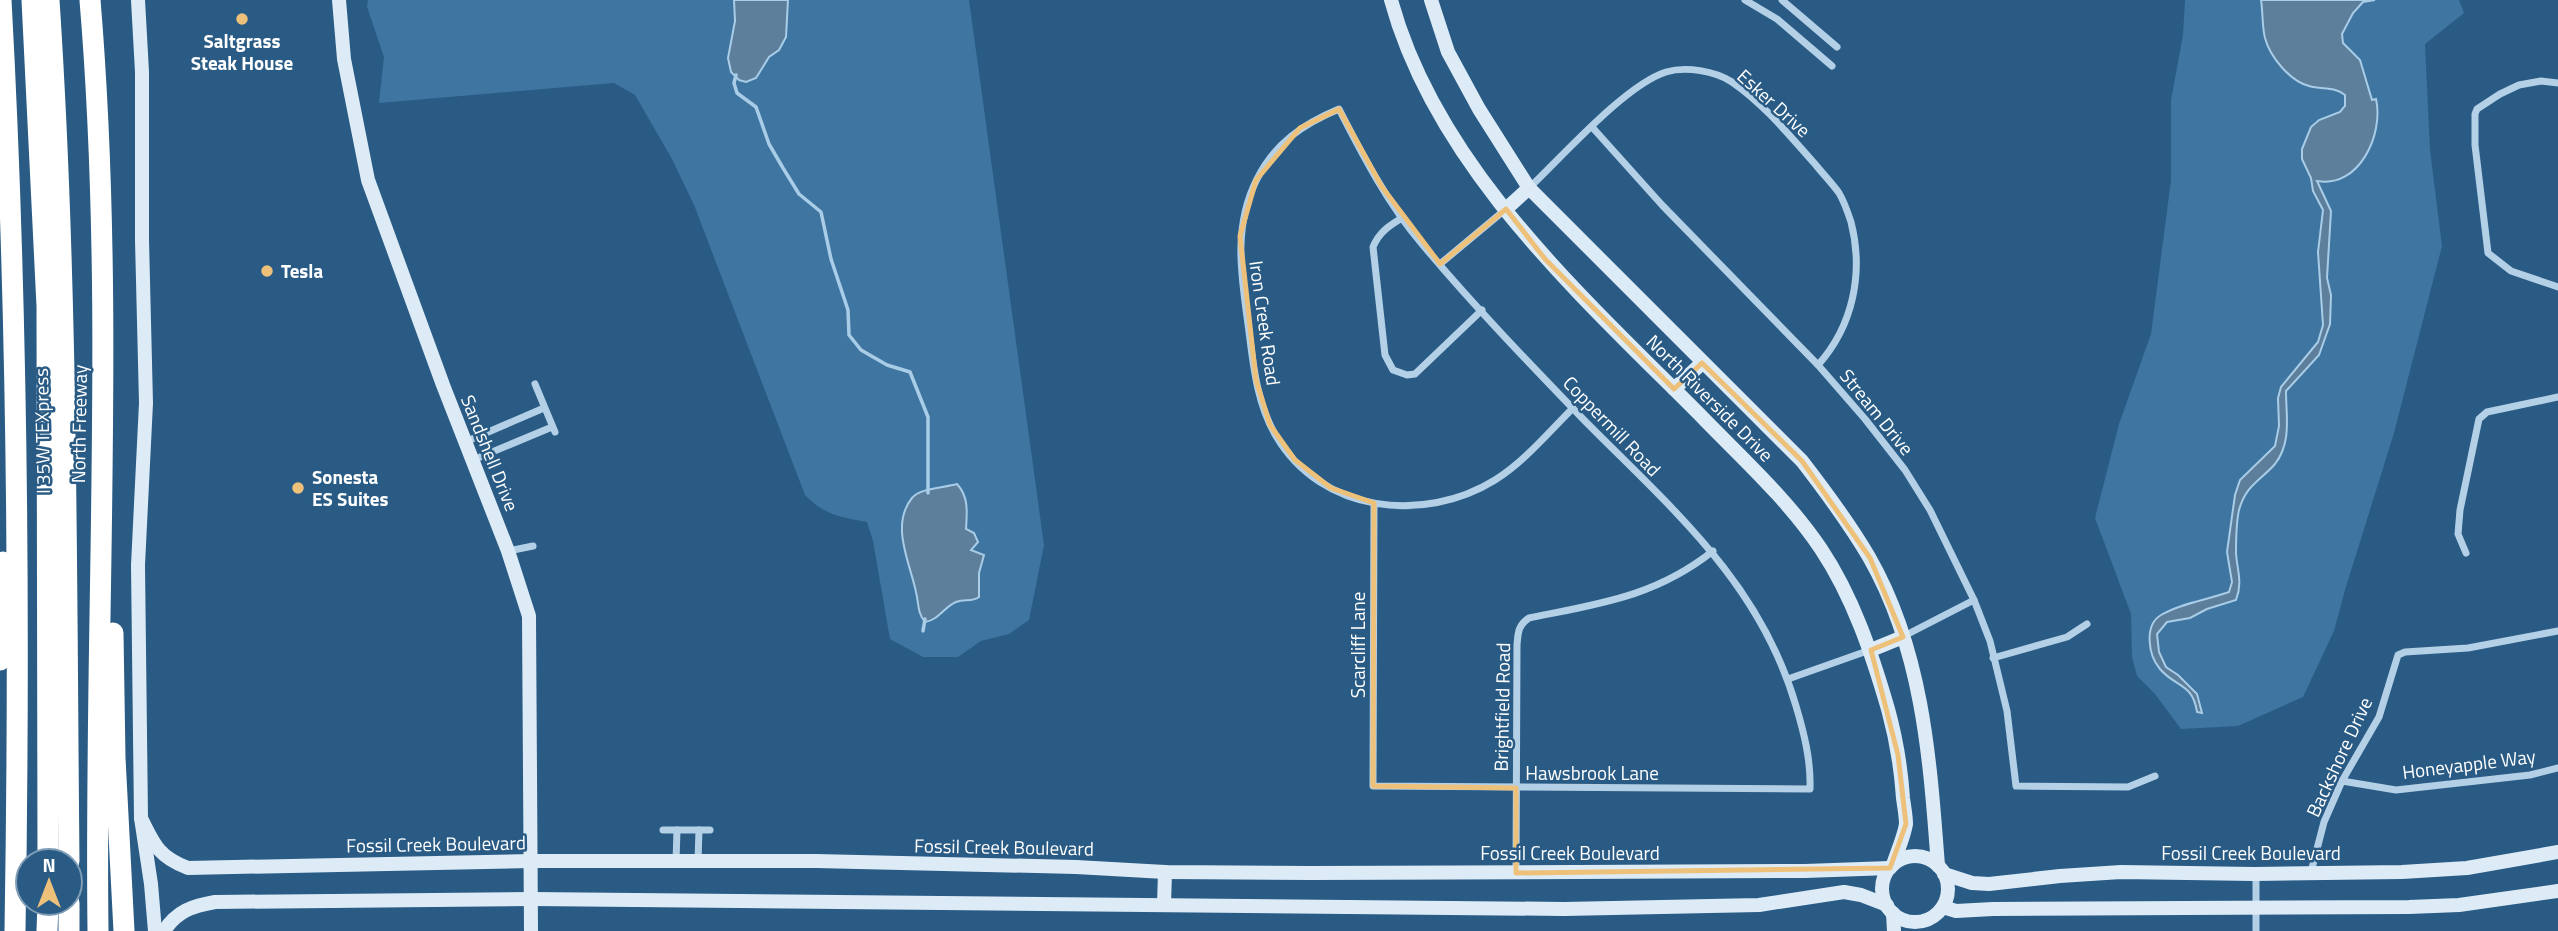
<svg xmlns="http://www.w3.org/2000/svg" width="2558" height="931" font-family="'Titillium Web',sans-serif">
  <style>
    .green { fill: #3e75a1 }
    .water { fill: #5d7f9b; stroke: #a9cce7; stroke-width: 2 }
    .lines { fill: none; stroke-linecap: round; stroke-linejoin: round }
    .stream { stroke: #a9cce7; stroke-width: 3.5 }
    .street { stroke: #b4d0e7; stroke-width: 7 }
    .secondary { stroke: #ddebf7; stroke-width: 14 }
    .highway { stroke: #fff; stroke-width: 21 }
    .marked { fill: none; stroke: #eec17b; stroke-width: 5; stroke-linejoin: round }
    .poi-dot { fill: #eec17b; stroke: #295b85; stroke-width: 2.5 }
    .labels { text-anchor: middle; stroke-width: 5; stroke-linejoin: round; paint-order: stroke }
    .poi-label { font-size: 19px; font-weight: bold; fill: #fff; stroke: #295b85; text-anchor: start }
    .street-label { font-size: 19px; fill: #fff; stroke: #295b85 }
  </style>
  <rect width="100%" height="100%" fill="#295b85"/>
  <g class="green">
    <path d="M368,0H969L1044,545L1029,620L1009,634L981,641L958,657H923L890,639L873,541L867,522C840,517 824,515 805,495L694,205L672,159L635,95L614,83L379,103L384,57L367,7Z"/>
    <path d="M2185,0H2459L2464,13L2425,44L2430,150L2442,246L2394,433L2345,590L2334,631L2303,697L2238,726L2181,729L2155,694L2137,676L2132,657L2131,614L2095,518L2119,424L2151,334L2171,180V100L2183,35Z"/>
  </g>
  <g class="water">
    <path d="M734,0H788L786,37L779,50L769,57L756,78L746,82L739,80L731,72L728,58L735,21Z"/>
    <path d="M2261,0H2375L2363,2L2353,13L2342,34L2343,43L2360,60L2372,100L2376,99C2384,134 2359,189 2317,181L2331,211L2327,278L2331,295L2330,324L2319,355L2286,391C2286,416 2292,442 2275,464C2260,481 2246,485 2239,510C2237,519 2236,542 2236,553C2237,570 2243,582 2236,600L2207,609L2190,618L2167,622L2157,634L2159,652L2166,667L2178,675L2197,694L2202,713L2197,712C2193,683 2175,687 2160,669C2148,655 2144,625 2161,615C2181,603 2207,600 2229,592L2232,582L2227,552L2235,495L2240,480L2275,446L2279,426L2278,398L2281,387L2318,342L2323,325L2318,252L2323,210L2313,191L2311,178L2302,159V149L2311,127L2319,120L2340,112L2345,106V95C2334,86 2322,90 2309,86C2290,81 2270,57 2265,38C2262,27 2263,12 2261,0Z"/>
    <path d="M957,484C969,497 967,512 966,529L974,533L978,542L971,550L984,555L979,573V597C971,603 965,598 956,602C944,607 939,620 925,622C917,612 919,604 916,592C910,563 890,525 912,498C920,488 943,488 957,484Z"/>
  </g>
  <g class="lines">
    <g class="stream">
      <path d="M736,75L734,83L737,93L756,107L769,144L783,168L799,194L821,212L831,259L848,310L849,335L861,350L887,365L910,372L928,417V493"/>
      <path d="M923,631L925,619"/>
    </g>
    <g class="street">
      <path d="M1745,0L1777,19L1832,66"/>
      <path d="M1782,0L1837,47"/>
      <path d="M2558,83L2541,81L2519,85L2500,94L2477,109L2475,114V145L2488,253L2511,271L2558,287"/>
      <path d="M1592,127L1662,205L1818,365L1865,419L1905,470L1930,510L1974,600L1990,641L2007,711L2016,786L2128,787L2155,776"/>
      <path d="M1529,188C1562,157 1625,85 1666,72C1686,66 1715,71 1732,82C1764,104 1790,136 1815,164C1822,173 1832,183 1839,193C1844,201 1848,213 1851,222C1864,273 1853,326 1818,365"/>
      <path d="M1402,218C1389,226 1379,232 1373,247L1385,355L1393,370L1407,375L1415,374L1482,310"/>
      <path d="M1440,264L1506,209"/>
      <path d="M535,384L555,432"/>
      <path d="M465,442L544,408"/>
      <path d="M473,460L552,427"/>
      <path d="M1374,503L1373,786L1810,789C1811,760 1804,733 1796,706C1760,582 1671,508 1584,420C1529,363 1473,305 1422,244C1388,204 1363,156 1339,109C1303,124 1275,143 1257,179C1233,226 1241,274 1248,324C1253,362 1256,402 1276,436C1321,513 1424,524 1495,480C1525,461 1548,433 1573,408"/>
      <path d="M508,551L533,546"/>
      <path d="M2466,553L2458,534L2460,510L2479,419L2487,412L2558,397"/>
      <path d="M1904,636L1974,600"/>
      <path d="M1993,658L2067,637L2087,624"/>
      <path d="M1788,679L1870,650"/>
      <path d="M2342,781L2396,790L2530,775L2558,768"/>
      <path d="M663,830H710"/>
      <path d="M676,861L677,830"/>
      <path d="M698,861L699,830"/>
      <path d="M1516,872L1517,645C1518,633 1518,625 1529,618C1598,604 1655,597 1713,551"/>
      <path d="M2311,872L2324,822L2342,781L2379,717L2398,655L2405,652L2468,648L2558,631"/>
      <path d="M2256,874V931"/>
    </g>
    <g class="secondary">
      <path d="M138,0L142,72V240L146,403L138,565L141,818L151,884L155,931"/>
      <path d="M339,0L344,59L368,180L443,385L508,551L529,616L531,931"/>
      <path d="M1391,0C1437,169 1585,299 1704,419C1745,461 1788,500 1821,549C1853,597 1872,654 1888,709C1896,738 1901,768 1903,798C1904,806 1906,816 1906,824C1904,837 1897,852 1893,865"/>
      <path d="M1431,0L1448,52L1479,109L1529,188L1802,461C1826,492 1849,523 1869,557C1923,651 1930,760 1938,866"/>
      <path d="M1506,209L1529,188"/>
      <path d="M1674,389L1702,363"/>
      <path d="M1871,650L1903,637"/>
      <path d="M141,818C154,845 159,857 188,868L532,861H816L1076,867L1165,872L1311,873L1805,871L1890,868"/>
      <circle cx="1915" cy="889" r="33"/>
      <path d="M1944,874L1972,883L1989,884L2060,876L2121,872L2254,874L2402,872L2467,868L2558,852"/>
      <path d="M1164,905L1165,872"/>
      <path d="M1943,907L1956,911L1993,909L2409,907L2459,905L2558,891"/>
      <path d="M1893,913L1894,931"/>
      <path d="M164,931C177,911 192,906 215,902L531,899L1564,909L1759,905L1844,892L1861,895L1887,905"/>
    </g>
    <g class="highway">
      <path d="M1,0C18,310 20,621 15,931"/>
      <path d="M32,0L47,306L48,861"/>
      <path d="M49,0C68,287 66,574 69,861"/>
      <path d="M90,0C116,310 94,621 98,931"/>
      <path d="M113,633L115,758L124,931"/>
      <path d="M0,660L3,562"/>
      <path d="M69,903V931"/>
      <path d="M47,931L48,903"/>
    </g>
  </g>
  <path class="marked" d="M1339,109L1382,187L1440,264L1506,209L1545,259L1674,389L1702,363L1802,461L1870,558L1903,637L1871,650L1898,755L1906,824L1890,868L1516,873V788L1373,786L1374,503L1331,488L1295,460L1270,425L1256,380L1240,236L1256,180L1300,128Z"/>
  <g class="poi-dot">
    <circle cx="242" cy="19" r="7"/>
    <circle cx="267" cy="271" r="7"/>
    <circle cx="298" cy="488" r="7"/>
  </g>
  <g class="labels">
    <g class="poi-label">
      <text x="242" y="48" text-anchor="middle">Saltgrass<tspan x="242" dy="22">Steak House</tspan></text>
      <text x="281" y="278">Tesla</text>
      <text x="312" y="484">Sonesta<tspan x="312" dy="22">ES Suites</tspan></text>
    </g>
    <g class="street-label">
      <text transform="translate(1774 103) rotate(42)" y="7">Esker Drive</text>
      <text transform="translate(1265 323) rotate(82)" y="7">Iron Creek Road</text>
      <text transform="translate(1710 398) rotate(45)" y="7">North Riverside Drive</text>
      <text transform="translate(1877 412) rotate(51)" y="7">Stream Drive</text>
      <text transform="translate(79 424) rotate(-89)" y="7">North Freeway</text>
      <text transform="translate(1612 426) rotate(46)" y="7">Coppermill Road</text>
      <text transform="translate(42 431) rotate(-91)" y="7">I 35W TEXpress</text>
      <text transform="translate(490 453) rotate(68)" y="7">Sandshell Drive</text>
      <text transform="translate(1358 645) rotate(-90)" y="7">Scarcliff Lane</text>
      <text transform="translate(1502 707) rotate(-89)" y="7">Brightfield Road</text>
      <text transform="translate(2339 757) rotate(-65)" y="7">Backshore Drive</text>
      <text transform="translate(2469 764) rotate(-7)" y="7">Honeyapple Way</text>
      <text x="1592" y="780">Hawsbrook Lane</text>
      <text transform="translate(436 844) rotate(-1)" y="7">Fossil Creek Boulevard</text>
      <text transform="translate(1004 847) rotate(1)" y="7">Fossil Creek Boulevard</text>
      <text x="1570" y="860">Fossil Creek Boulevard</text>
      <text x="2251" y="860">Fossil Creek Boulevard</text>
    </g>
  </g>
  <g transform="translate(49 882)"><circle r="33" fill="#295b85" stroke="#7f9db6" stroke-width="2"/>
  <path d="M0-5L12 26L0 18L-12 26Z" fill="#eec17b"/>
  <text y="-10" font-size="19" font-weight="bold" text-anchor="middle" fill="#ffffff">N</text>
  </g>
</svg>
